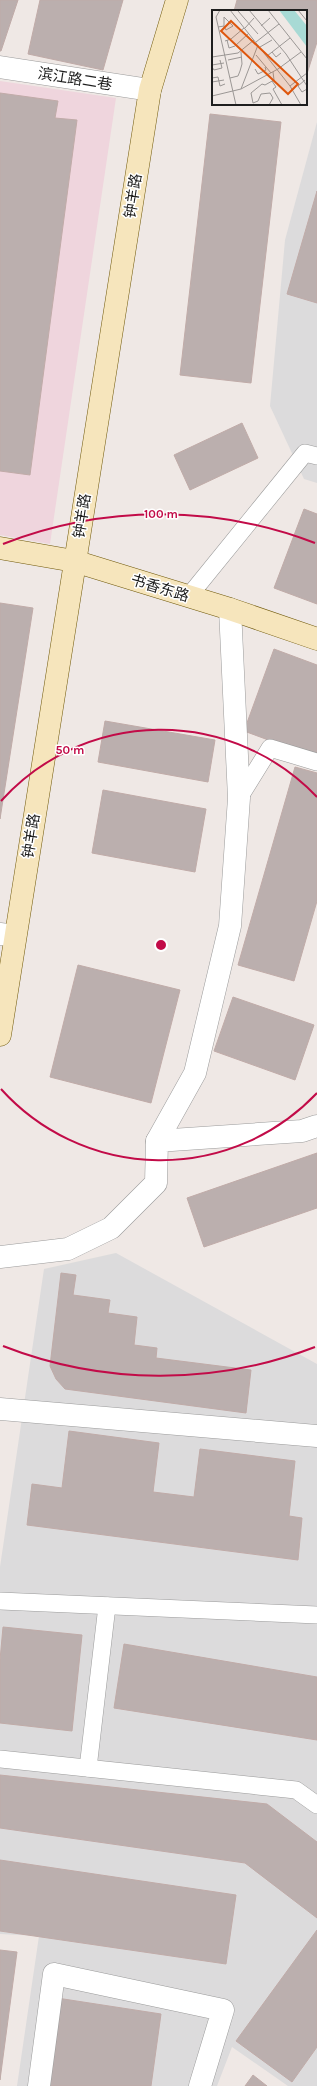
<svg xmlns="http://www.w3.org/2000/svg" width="317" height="2086" font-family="Karla,'Noto Sans SC',sans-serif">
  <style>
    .residential { fill: #dcdbdc }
    .commercial { fill: #efd5dd }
    .building { fill: #bbafae; stroke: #c0aba8 }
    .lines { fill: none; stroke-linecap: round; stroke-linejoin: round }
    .lane-casing { stroke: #9b9b9b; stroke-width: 18 }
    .street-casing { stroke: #9b9b9b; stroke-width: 23 }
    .secondary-casing { stroke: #70590b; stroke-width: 23 }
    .lane { stroke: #fff; stroke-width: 17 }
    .street { stroke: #fff; stroke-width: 22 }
    .secondary { stroke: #f6e5bc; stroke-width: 22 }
    .ring { fill: none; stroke: #c20b48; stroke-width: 2 }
    .labels { text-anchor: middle; stroke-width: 3; stroke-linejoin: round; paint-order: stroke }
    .street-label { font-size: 15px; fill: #1e1e1e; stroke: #fff }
    .inset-road { fill: none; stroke: #9b9795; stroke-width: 1 }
    .view { fill: #de560d; fill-opacity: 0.15; stroke: #de560d; stroke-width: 2 }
    .inset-edge { fill: none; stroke: #1e1e1e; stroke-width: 2 }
    .centre { fill: #c20b48; stroke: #fff; stroke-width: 2 }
    .ring-label { font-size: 12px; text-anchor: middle; font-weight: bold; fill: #c20b48; stroke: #fff; stroke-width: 3; stroke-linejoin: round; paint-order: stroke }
  </style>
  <rect width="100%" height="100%" fill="#efe8e5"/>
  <g class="residential">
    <path d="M317,122V483L304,479L270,406L285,240Z"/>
    <path d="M116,1253L317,1364V2086H288L232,2047L217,2086H17L39,1936L0,1934V1567L44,1269Z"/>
  </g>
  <path class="commercial" d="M0,81L116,98L50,544L0,535Z"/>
  <g class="building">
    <path d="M0,0H18L1,51H0Z"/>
    <path d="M40,0H123L103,70L28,54Z"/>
    <path d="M237,0H317V42L306,77V11H234Z"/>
    <path d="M0,93L58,101L55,118L77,120L30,475L0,471Z"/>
    <path d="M210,114L281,122L251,383L180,375Z"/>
    <path d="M317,191V303L287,294Z"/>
    <path d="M242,423L258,458L190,490L174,455Z"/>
    <path d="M304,509L317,514V604L274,588Z"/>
    <path d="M0,603L33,608L0,819Z"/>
    <path d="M274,649L317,665V758L244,731Z"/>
    <path d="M105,721L215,740L208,782L98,762Z"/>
    <path d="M295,767L317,773V901L294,981L238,965Z"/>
    <path d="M103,790L206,809L195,872L92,853Z"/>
    <path d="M78,965L180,990L151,1103L50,1077Z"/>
    <path d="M233,997L314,1025L295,1080L214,1051Z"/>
    <path d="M317,1153V1208L204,1247L187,1198Z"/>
    <path d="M61,1273L76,1275L73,1295L110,1300L108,1313L137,1317L134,1345L157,1348L156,1358L251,1370L246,1413L65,1389L56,1379L50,1366Z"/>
    <path d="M69,1431L159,1443L153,1492L194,1497L200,1449L295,1461L289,1516L302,1518L298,1560L27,1525L32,1484L62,1488Z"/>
    <path d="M3,1627L82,1635L72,1731L0,1723V1660Z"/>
    <path d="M124,1644L317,1677V1740L114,1708Z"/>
    <path d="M0,1775L267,1804L317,1842V1918L245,1863L0,1828Z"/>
    <path d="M0,1860L236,1895L226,1964L0,1931Z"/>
    <path d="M317,1930V2047L292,2082L236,2041Z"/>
    <path d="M0,1950L17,1952L0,2080Z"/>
    <path d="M57,1998L161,2014L151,2086H44Z"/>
    <path d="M253,2075L267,2086H245Z"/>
  </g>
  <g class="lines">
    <defs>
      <g id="lane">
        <path d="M189,596L305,453L317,456"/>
        <path d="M239,798L270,748L317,762"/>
        <path d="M0,1601L317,1615"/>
        <path d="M0,1759L296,1790L317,1805"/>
        <path d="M88,1768L107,1606"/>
      </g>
      <g id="street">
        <path d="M0,67L150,90"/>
        <path d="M0,934L15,936"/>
        <path d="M157,1141L195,1073L230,926L239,798L230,609"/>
        <path d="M0,1257L68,1249L111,1228L156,1183L157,1141L302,1131L317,1126"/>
        <path d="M0,1409L317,1436"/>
        <path d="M39,2086L54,1974L223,2010L200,2086"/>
      </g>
      <g id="secondary">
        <path d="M0,548L74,561L230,609L317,639"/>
        <path d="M0,1035L150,90L177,0"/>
      </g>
    </defs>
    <use href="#lane" class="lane-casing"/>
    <use href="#street" class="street-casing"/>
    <use href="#secondary" class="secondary-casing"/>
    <use href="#lane" class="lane"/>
    <use href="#street" class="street"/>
    <use href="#secondary" class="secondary"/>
  </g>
  <g class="ring">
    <path d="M317 1093A215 215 0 0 1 1 1089M1 801A215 215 0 0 1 317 797"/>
    <path d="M315 1347A431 431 0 0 1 3 1346M3 544A431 431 0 0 1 315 543"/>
  </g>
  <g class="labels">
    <g class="street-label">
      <text transform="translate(75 79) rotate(9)" y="5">滨江路二巷</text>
      <text transform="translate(133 196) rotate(-81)" y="5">钟羊路</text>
      <text transform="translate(82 516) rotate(-81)" y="5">钟羊路</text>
      <text transform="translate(160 588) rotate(17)" y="5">书香东路</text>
      <text transform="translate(31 836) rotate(-81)" y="5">钟羊路</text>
    </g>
  </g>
  <g transform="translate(212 10)">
    <rect width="95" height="95" fill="#efe8e5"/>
    <path d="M67,0H82L95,16V37Z" fill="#a8dad5"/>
    <path class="inset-road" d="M8,0L4,7L24,95M18,0L78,76L89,95M37,0L74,44L95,76M56,0L95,49M86,0L95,11M26,1L46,24M49,16L58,8M6,17L12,16V7L21,16L14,20L12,16M33,18L42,8M15,30L17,38L23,36L37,23M13,31L19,29L32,18M44,32L67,14M48,37L60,30M60,42L64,47L69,43M44,45L59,63M55,46L78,28M0,47L26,43L42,30M16,50L30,47M0,55L12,53M0,57L2,60L10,58L8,50M43,59L46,64L54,60L53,57M0,68L6,67L8,76L13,74M18,68L26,66L28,61L30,54L29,42M93,70L86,76L90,82L95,79M60,71L64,77L61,79L70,95M0,72L12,70M78,76L95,63M29,79L46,35M0,86L29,79L66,59L89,42M57,95L61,88L58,83L49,84L46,91L41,93L39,83L50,74L53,75L62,70L61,62"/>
    <path class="view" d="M19,11L86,74L76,84L9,21Z"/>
    <rect width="95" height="95" class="inset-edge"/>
  </g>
  <circle cx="161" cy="945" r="6" class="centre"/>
  <g class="ring-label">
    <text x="161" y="518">100 m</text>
    <text x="70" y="754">50 m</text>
  </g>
</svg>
